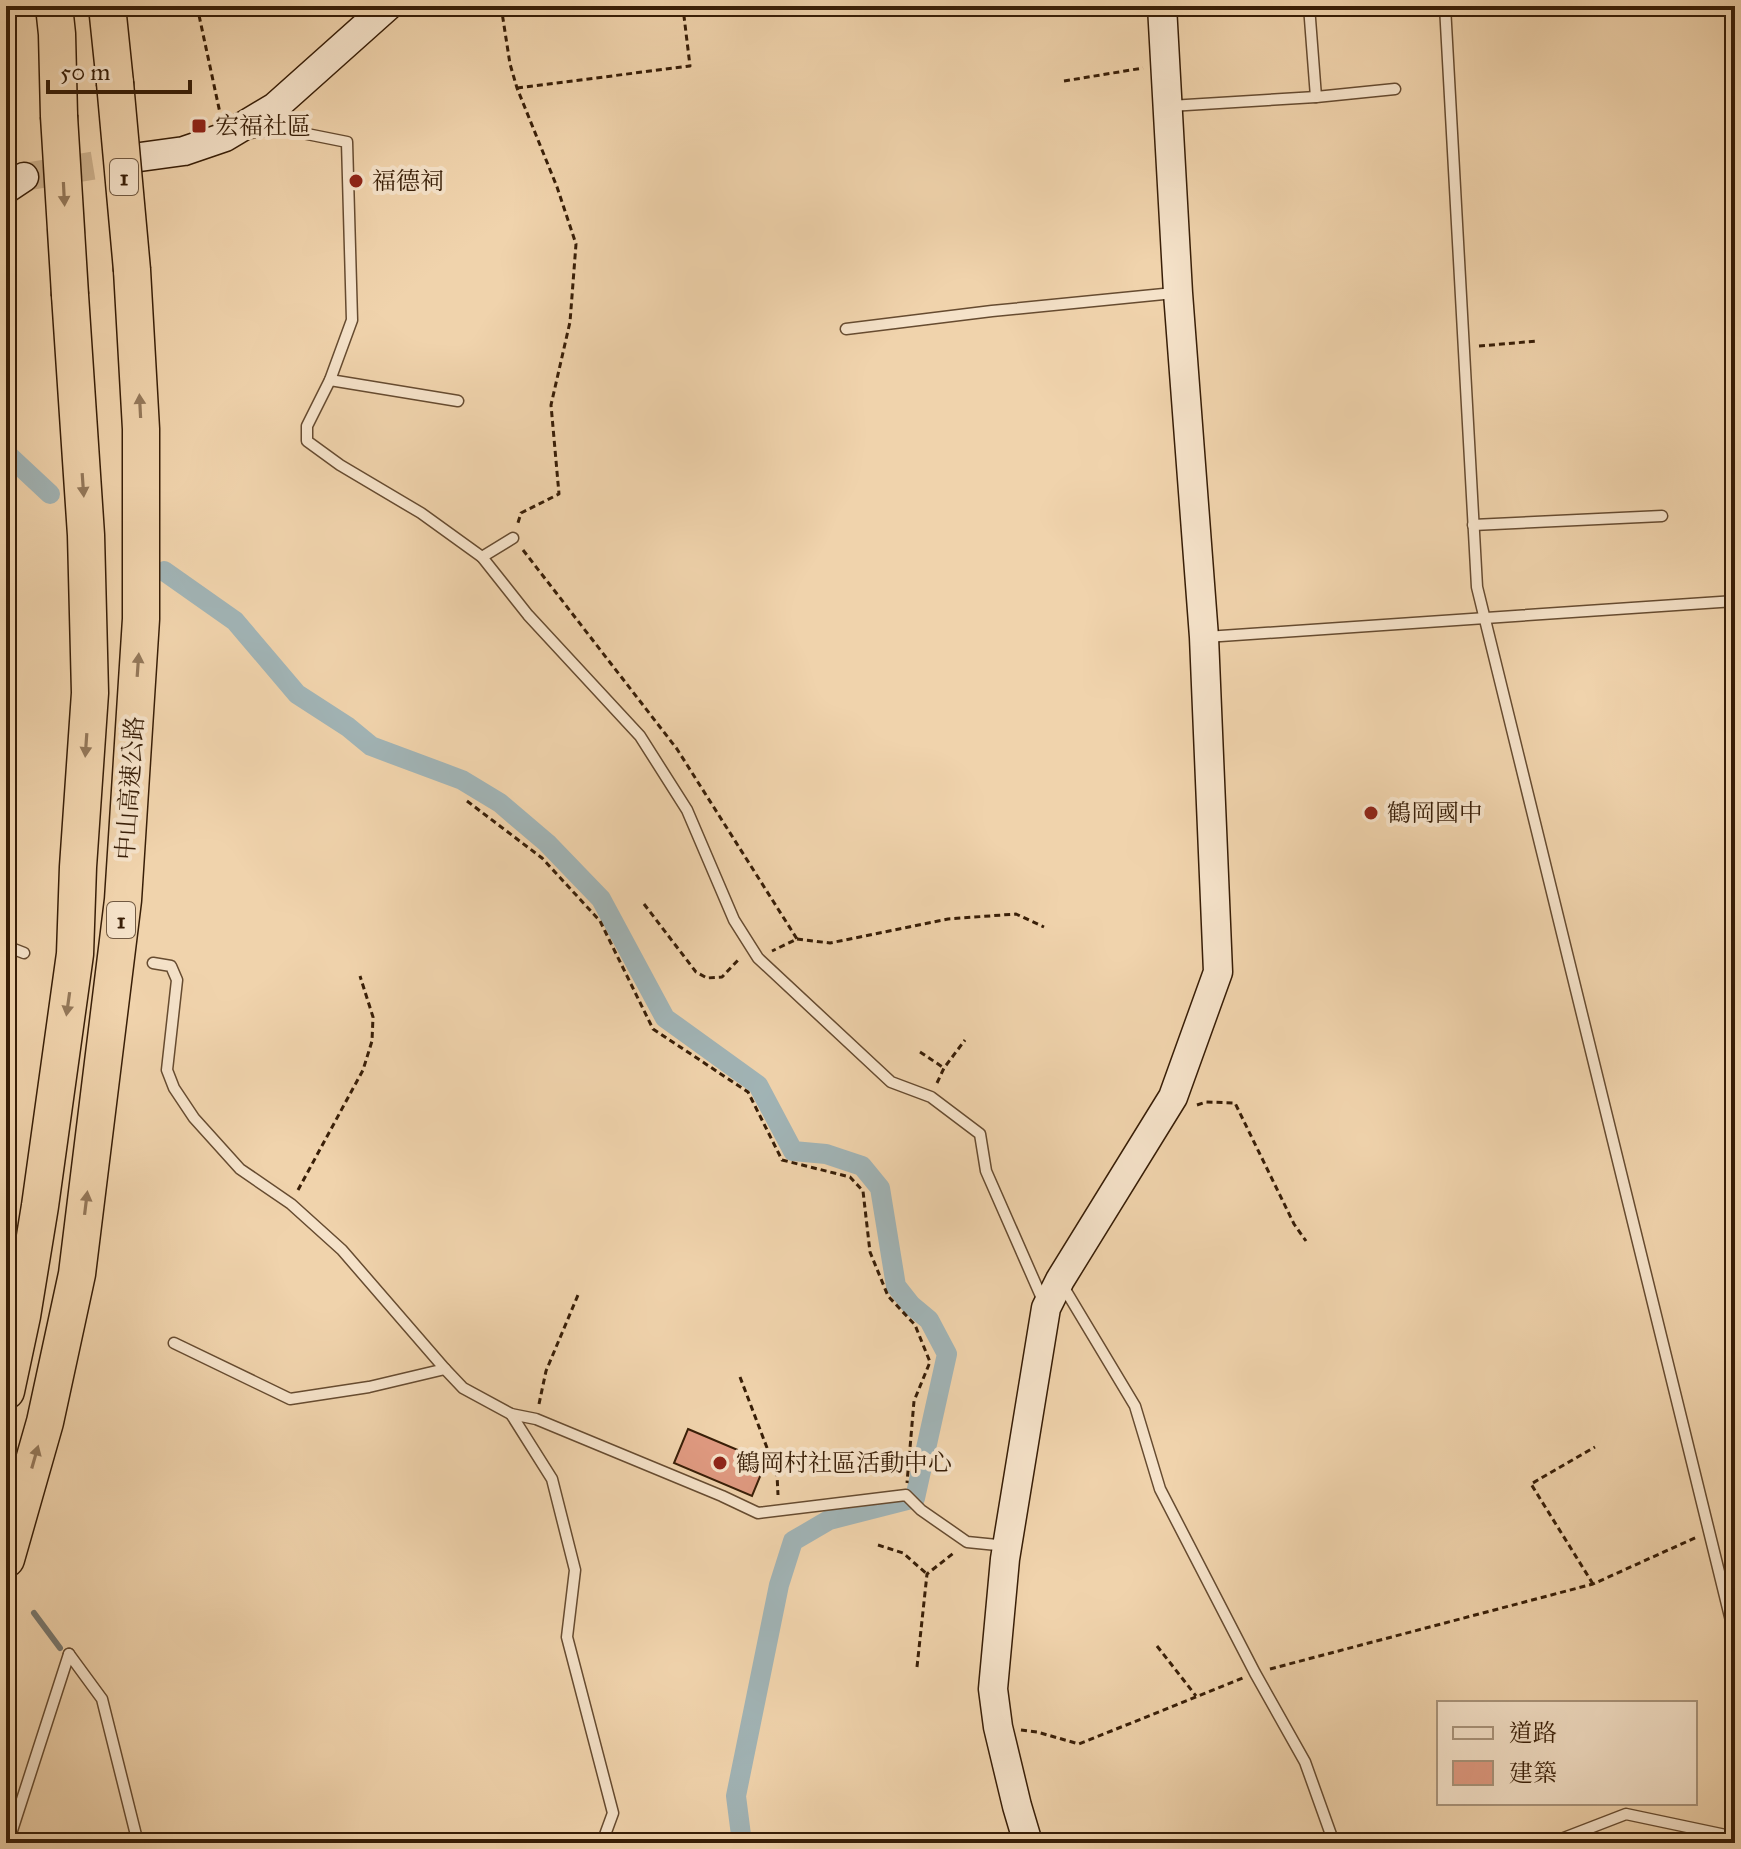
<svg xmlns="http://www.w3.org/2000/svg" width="1741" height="1849" font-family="'IM FELL Great Primer','Noto Serif TC',serif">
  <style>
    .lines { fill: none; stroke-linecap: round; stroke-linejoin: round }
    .stream { stroke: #777870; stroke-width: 6 }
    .canal { stroke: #a1b4b6; stroke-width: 20 }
    .building { fill: #e09a81; stroke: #381e07; stroke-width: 2 }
    .secondary-tunnel { stroke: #cbaf8b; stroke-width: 28; stroke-dasharray: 28 14; stroke-linecap: butt }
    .lane-casing { stroke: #664b30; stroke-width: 13 }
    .secondary-casing { stroke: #381e07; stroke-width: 31 }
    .highway-casing { stroke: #381e07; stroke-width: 39 }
    .path { stroke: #381e07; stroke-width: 3; stroke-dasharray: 6 4; stroke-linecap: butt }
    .lane { stroke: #f5e2c9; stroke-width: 10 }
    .secondary { stroke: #f5e2c9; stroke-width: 28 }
    .highway { stroke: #f0d3ac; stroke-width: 36 }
    .highway-bridge-casing { stroke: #381e07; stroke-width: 39; stroke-linecap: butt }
    .highway-bridge { stroke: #f0d3ac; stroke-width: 36 }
    .oneway { fill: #94785a }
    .poi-dot { fill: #8f2418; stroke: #f5e2c9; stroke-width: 3 }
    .labels { text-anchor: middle; stroke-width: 8; stroke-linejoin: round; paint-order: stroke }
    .shield { fill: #f5e2c9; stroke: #715941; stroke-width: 2 }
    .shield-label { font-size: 22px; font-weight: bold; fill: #381e07 }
    .poi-label { font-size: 24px; fill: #381e07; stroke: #f5e2c9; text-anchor: start }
    .street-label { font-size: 24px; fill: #381e07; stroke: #f5e2c9 }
  </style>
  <rect width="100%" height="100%" fill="#f0d3ac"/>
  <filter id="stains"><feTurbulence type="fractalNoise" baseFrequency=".0025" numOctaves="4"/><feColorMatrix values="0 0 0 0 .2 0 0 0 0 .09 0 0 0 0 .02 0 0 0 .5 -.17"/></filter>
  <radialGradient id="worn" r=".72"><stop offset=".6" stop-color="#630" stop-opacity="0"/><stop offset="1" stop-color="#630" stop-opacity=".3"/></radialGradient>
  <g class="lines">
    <g class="stream">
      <path d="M6,248L8,261L6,265"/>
      <path d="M34,1613L60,1648"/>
    </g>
    <g class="canal">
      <path d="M6,453L50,494"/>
      <path d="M164,571L235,621L297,694L348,727L371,746L462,780L500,803L547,843L601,899L665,1018L758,1085L793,1151L826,1154L862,1166L880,1188L896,1286L911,1305L929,1320L947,1354L915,1498L829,1520L793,1541L779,1585L736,1796L742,1843"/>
    </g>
  </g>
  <path class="building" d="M688,1429L766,1462L752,1496L674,1463Z"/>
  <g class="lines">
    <path class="secondary-tunnel" d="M24,177L140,158"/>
    <defs>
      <g id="lane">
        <path d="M1309,6L1316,97"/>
        <path d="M1445,6L1477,587L1735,1637"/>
        <path d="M1170,106L1316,97L1395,89"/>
        <path d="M250,133L282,129L347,142L352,320L330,380L307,426V441L340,465L421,513L482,557L513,538"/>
        <path d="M846,329L992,311L1174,293"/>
        <path d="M330,380L458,401"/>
        <path d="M1473,525L1662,516"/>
        <path d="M482,557L528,615L640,736L687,810L734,920L758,958L891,1082L931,1097L980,1134L986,1171L1044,1303"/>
        <path d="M1206,637L1735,601"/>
        <path d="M6,946L24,953"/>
        <path d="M153,963L171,966L177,980L167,1070L174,1088L194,1118L240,1169L291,1204L342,1250L445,1369L463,1388L511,1414L536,1419L722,1496L758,1513L906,1495L921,1510L967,1542L1007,1546"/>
        <path d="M1063,1286L1135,1406L1160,1489L1255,1673L1305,1762L1334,1843"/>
        <path d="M174,1343L290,1399L369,1387L445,1369"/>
        <path d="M511,1414L552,1479L575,1570L567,1637L613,1813L602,1843"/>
        <path d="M69,1654L102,1699L138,1843"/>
        <path d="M8,1843L69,1654"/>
        <path d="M1541,1843L1556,1841L1626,1814L1735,1837"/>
      </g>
      <g id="secondary">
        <path d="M140,157L184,151L225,137L275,107L388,6"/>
        <path d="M6,189L24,177"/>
        <path d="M1028,1843L1017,1806L998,1727L993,1689L1005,1559L1046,1308L1060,1280L1173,1097L1218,972L1204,637L1178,293L1162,6"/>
      </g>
      <g id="highway">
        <path d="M54,6L57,34L59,116"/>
        <path d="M107,6L115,83"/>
        <path d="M6,1391L22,1316L40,1206L75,954L78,867L90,693L86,535L70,295"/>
        <path d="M6,1559L45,1422L77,1274L123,900L141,619V429L132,270"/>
      </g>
    </defs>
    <use href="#lane" class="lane-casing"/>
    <use href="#secondary" class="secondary-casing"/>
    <use href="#highway" class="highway-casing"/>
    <g class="path">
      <path d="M197,6L220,113"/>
      <path d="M501,6L510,64L517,88L557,187L576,244L570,322L551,405L559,494L521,513L517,526"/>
      <path d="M1064,81L1143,68"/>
      <path d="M517,88L690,66L683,8L581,15L580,6"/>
      <path d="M1479,346L1538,341"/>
      <path d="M523,550L677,749L797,939L772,951"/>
      <path d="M467,801L542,858L600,921L653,1029L748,1092L782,1160L850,1177L863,1191L870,1252L888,1296L915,1325L930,1362L914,1401L907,1483"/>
      <path d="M644,904L696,972L707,978L722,977L740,958"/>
      <path d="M797,939L830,943L948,919L1016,914L1044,927"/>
      <path d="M920,1052L944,1068"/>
      <path d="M937,1083L944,1068L965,1040"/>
      <path d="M1197,1105L1206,1102L1235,1103L1294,1224L1306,1241"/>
      <path d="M298,1190L363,1070L372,1041L373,1017L360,976"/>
      <path d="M740,1377L777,1474L778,1495"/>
      <path d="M539,1404L546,1371L578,1295"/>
      <path d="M878,1545L903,1553L927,1574"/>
      <path d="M1593,1584L1531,1484L1595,1447"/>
      <path d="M1157,1646L1196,1696"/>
      <path d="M917,1667L927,1574L955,1552"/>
      <path d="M1270,1669L1593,1584L1697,1537"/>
      <path d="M1021,1730L1037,1732L1079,1744L1243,1678"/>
    </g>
    <use href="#lane" class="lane"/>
    <use href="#secondary" class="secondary"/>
    <use href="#highway" class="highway"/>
    <defs>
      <g id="highway-bridge">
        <path d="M115,83L132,270"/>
        <path d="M59,116L70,295"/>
      </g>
    </defs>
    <use href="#highway-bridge" class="highway-bridge-casing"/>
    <use href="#highway-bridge" class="highway-bridge"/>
  </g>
  <defs><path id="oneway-solid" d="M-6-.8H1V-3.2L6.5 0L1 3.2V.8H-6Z" transform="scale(2)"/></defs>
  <g class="oneway">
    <use href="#oneway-solid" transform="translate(64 194) rotate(87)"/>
    <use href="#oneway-solid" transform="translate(140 406) rotate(-93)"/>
    <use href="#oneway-solid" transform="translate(83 485) rotate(86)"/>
    <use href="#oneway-solid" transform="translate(138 665) rotate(-86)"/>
    <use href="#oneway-solid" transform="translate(86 745) rotate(94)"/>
    <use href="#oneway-solid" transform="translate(68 1004) rotate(98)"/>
    <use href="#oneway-solid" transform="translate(86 1203) rotate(-83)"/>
    <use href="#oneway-solid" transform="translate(35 1457) rotate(-74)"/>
  </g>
  <g class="poi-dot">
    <rect x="191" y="118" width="16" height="16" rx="4"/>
    <circle cx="356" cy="181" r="8"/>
    <circle cx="1371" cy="813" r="8"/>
    <circle cx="720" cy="1463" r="8"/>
  </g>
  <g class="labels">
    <g class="shield">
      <rect x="110" y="159" width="28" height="36" rx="6"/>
      <rect x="107" y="902" width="28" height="36" rx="6"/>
    </g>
    <g class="shield-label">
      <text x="124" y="185">1</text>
      <text x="121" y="928">1</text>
    </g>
    <g class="poi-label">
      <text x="215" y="134">宏福社區</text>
      <text x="372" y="189">福德祠</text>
      <text x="1387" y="821">鶴岡國中</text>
      <text x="736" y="1471">鶴岡村社區活動中心</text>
    </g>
    <g class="street-label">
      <text transform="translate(130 788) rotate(-86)" y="8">中山高速公路</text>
    </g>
  </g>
  <rect width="1741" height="1849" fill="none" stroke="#f0d3ac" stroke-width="32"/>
  <rect x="8" y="8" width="1725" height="1833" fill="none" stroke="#381e07" stroke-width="4"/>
  <rect x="16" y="16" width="1709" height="1817" fill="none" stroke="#381e07" stroke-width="2"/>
  <rect x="1437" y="1701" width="260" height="104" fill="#f5e2c9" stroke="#a9947b" stroke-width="2"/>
  <rect x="1453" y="1727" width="40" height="12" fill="#f5e2c9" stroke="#a9947b" stroke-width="2"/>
  <text x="1509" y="1741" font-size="24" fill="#381e07">道路</text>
  <rect x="1453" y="1761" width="40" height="24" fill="#e09a81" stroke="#a9947b" stroke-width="2"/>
  <text x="1509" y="1781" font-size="24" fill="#381e07">建築</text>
  <path d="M48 80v12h142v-12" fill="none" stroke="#381e07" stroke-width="4"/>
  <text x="60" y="80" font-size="24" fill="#381e07" stroke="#f5e2c9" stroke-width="6" paint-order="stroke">50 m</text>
  <rect width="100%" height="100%" filter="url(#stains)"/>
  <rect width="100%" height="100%" fill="url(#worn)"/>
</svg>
